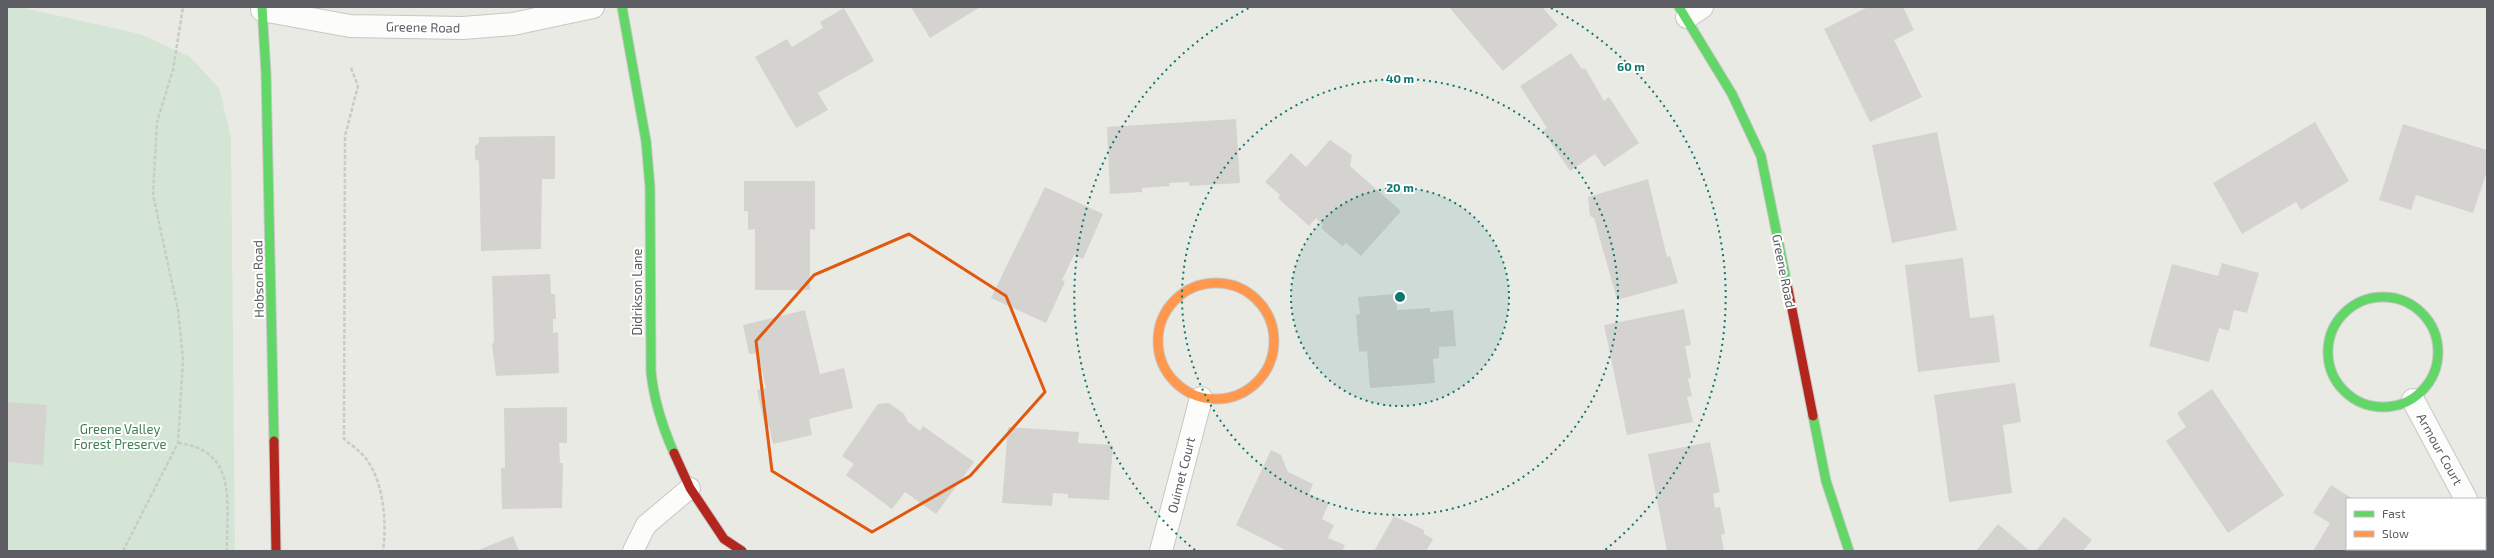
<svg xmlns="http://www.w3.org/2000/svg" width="2494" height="558" font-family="'Exo 2',sans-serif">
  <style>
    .green { fill: #d4e5d6 }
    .building { fill: #d4d3d0 }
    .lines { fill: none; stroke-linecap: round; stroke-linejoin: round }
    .lane-casing { stroke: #c7c7c5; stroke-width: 22 }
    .street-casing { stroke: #c7c7c5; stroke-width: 24 }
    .fast-casing { stroke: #c8c8c8; stroke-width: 11 }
    .slow-casing { stroke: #c8c8c8; stroke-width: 11 }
    .jam-casing { stroke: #c8c8c8; stroke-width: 11 }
    .path { stroke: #c8cbca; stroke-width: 2.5; stroke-dasharray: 4 2; stroke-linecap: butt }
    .lane { stroke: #fcfcfb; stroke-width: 20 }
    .street { stroke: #fcfcfb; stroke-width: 22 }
    .fast { stroke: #63d668; stroke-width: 9 }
    .slow { stroke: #ff974d; stroke-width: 9 }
    .jam { stroke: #b3261e; stroke-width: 9 }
    .marked { fill: none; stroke: #e15910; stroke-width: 3; stroke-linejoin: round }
    .ring { fill: none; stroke: #0f766e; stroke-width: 2; stroke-dasharray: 2 4 }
    .labels { text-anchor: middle; stroke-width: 4; stroke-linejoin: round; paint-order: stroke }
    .street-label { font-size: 13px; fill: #5b5d62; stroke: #fff }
    .park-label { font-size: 13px; fill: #3e7e4f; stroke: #fff }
    .centre { fill: #0f766e; stroke: #fff; stroke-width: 2 }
    .ring-label { font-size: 12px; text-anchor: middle; font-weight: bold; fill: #0f766e; stroke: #fff; stroke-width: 4; stroke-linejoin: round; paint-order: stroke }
  </style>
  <rect width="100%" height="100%" fill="#eaeae5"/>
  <path class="green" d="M7,7H19L140,34L190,57L219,88L231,137L235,551H7Z"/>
  <g class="building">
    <path d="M911,7H980L930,38Z"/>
    <path d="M1449,7H1542L1558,25L1503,71Z"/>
    <path d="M1868,7H1903L1914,30L1894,40L1922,97L1870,122L1824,29Z"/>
    <path d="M844,8L874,61L818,93L828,110L796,128L755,57L787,39L792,47L823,28L820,22Z"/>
    <path d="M1571,53L1582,69L1585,68L1604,101L1609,97L1639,143L1604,167L1595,154L1570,171L1543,131L1547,128L1520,86Z"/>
    <path d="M1236,119L1240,183L1189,186V182L1169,183L1170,186L1142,188V192L1110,194L1107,127Z"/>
    <path d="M2315,122L2349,181L2301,210L2296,202L2242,234L2213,183Z"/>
    <path d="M2403,124L2487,150V171L2473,213L2416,195L2411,210L2379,200Z"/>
    <path d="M1937,132L1957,230L1892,243L1872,145Z"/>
    <path d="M555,136V179H542L541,249L481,251L479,161L475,159V146L479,143V137Z"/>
    <path d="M1330,140L1352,155L1350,166L1401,211L1361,256L1346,243L1342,246L1321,228L1323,225L1316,218L1309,226L1278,198L1280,195L1265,182L1291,153L1306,167Z"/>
    <path d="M1648,179L1667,257L1670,256L1678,283L1617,300L1594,218L1590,216L1588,197Z"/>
    <path d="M744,181H815V230L810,229V290H755V229L748,230V211H744Z"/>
    <path d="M1045,187L1103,214L1083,259L1074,255L1062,280L1065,282L1046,323L991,298Z"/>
    <path d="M1963,258L1970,318L1994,315L2000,362L1918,372L1905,265Z"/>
    <path d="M2222,263L2259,273L2247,313L2234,310L2229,331L2219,328L2209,362L2149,346L2172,264L2218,276Z"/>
    <path d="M550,274L551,294H555L556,319H553V333L558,332L559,373L496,376L492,344L494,342L492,276Z"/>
    <path d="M1396,294L1397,310L1430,308V312L1453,310L1456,346L1439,347V358L1433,359L1435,383L1370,388L1367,351L1359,352L1356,315L1360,314L1358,297Z"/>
    <path d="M1684,309L1691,345L1685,346L1691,377L1688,379L1692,396L1687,397L1693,422L1627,435L1604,325Z"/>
    <path d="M805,310L820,374L844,368L853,408L809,419L812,435L773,444L769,426L765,427L757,390L766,388L758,353L749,354L743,325Z"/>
    <path d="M2015,383L2021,422L2003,425L2012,493L1949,502L1934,395Z"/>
    <path d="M2212,389L2284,495L2228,533L2166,441L2186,427L2177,413Z"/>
    <path d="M7,402L47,405L43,465L7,462Z"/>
    <path d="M889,403L904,414L908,422L920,431L923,426L974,462L936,514L905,492L892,509L846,475L854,464L842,456L878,404Z"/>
    <path d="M567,407V443H559L560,463H563L562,508L502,509L501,468H505L504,408Z"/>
    <path d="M1008,427L1079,432L1078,443L1113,445L1109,500L1068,498V494L1053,493L1052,506L1002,503Z"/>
    <path d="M1710,442L1720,492L1713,494L1715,508L1720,507L1725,534L1721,535L1724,551H1667L1648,454Z"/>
    <path d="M1271,450L1281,455L1288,472L1313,484L1309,494L1329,503L1322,519L1334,525L1328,538L1345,545L1342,551H1287L1236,525Z"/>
    <path d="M2331,485L2353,499H2347V549H2400L2399,551H2313L2330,523L2313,513Z"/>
    <path d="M1394,516L1424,530V534L1433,539L1426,551H1374Z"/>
    <path d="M2064,517L2092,540L2083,551H2036Z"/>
    <path d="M1998,524L2030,551H1976Z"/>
    <path d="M513,536L519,551H476Z"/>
  </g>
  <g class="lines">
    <defs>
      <path id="lane" d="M633,551L646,525L690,488"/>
      <g id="street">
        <path d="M262,10L350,26L463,28L513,24L593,7"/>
        <path d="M1687,17L1702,7"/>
        <path d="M2413,400L2466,499"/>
        <path d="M2485,549V551"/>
        <path d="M1161,551L1201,398"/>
      </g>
      <g id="fast">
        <path d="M262,7L266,73L274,441"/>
        <path d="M622,7L646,141L650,187L651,372C654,401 662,426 674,453"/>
        <path d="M1679,7L1732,94L1761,156L1788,289"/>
        <circle cx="2383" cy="352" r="55"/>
        <path d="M1813,416L1826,481L1849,551"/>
      </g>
      <circle id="slow" cx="1216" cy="341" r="58"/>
      <g id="jam">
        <path d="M1788,289L1813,416"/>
        <path d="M274,441L276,551"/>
        <path d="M674,453L690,488L724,539L742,551"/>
      </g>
    </defs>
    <use href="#lane" class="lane-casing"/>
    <use href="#street" class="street-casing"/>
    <use href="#fast" class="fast-casing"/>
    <use href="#slow" class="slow-casing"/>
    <use href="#jam" class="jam-casing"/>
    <g class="path">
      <path d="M351,68L358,86L345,136L344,439C350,444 357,449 363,455C384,479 387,522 383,551"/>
      <path d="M178,443C239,450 226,504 227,551"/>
      <path d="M123,551L178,443L183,359L178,310L153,195L157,122L173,70L183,7"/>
    </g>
    <use href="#lane" class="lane"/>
    <use href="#street" class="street"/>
    <use href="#fast" class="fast"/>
    <use href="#slow" class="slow"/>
    <use href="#jam" class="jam"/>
  </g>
  <path class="marked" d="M909,234L1006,296L1045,392L970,476L872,532L772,471L756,341L814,275Z"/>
  <circle cx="1400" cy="297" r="109" fill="#0f766e" fill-opacity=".12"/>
  <g class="ring">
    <circle cx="1400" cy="297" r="109"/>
    <circle cx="1400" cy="297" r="218"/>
    <path d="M1195 550A326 326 0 0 1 1249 8M1551 8A326 326 0 0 1 1605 550"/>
  </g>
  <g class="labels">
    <g class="street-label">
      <text transform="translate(423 27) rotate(1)" y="5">Greene Road</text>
      <text transform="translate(1784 271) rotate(79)" y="5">Greene Road</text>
      <text transform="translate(258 279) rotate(-91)" y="5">Hobson Road</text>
      <text transform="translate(637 292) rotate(-90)" y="5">Didrikson Lane</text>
      <text transform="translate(2440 449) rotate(61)" y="5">Armour Court</text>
      <text transform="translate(1181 475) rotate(-76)" y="5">Ouimet Court</text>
    </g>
    <g class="park-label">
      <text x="120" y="434">Greene Valley<tspan x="120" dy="15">Forest Preserve</tspan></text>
    </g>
  </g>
  <circle cx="1400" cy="297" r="6" class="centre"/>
  <g class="ring-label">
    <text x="1631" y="71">60 m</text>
    <text x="1400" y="83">40 m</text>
    <text x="1400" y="192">20 m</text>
  </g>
  <rect width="2494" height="558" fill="none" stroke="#5b5d62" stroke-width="16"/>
  <rect x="2346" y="498" width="140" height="52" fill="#ffffff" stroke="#bdbec0"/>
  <rect x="2354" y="511" width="20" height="6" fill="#63d668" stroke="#bdbec0"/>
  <text x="2382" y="518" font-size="12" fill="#5b5d62">Fast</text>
  <rect x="2354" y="531" width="20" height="6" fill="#ff974d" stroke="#bdbec0"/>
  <text x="2382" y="538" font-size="12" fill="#5b5d62">Slow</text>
</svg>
